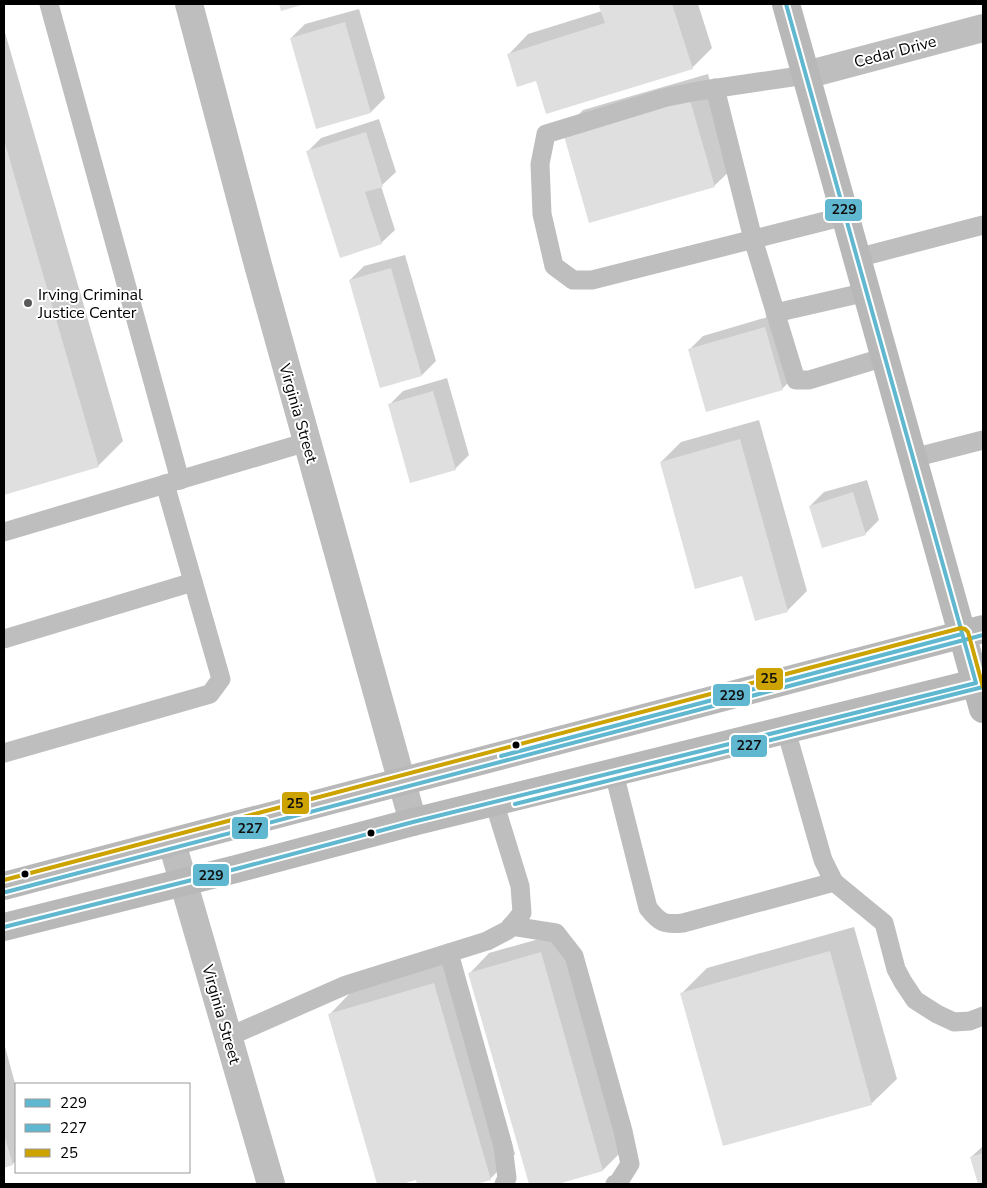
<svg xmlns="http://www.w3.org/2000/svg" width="987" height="1188" font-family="'Nunito Sans',sans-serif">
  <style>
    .shadow { fill: #0003 }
    .building { fill: #dfdfdf }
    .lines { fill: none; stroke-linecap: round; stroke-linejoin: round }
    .lane { stroke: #bebebe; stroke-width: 19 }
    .street { stroke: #bebebe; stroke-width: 28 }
    .secondary { stroke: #b8b8b8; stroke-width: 28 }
    .bus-1-casing { stroke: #fff; stroke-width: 8 }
    .bus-2-casing { stroke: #fff; stroke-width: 8 }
    .bus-3-casing { stroke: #fff; stroke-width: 8 }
    .bus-1 { stroke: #60b8d0; stroke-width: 4 }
    .bus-2 { stroke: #60b8d0; stroke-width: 4 }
    .bus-3 { stroke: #cca300; stroke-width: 4 }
    .poi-dot { fill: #595959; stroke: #fff; stroke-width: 2 }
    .bus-dot { fill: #000; stroke: #fff; stroke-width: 2 }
    .labels { text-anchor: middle; stroke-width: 4; stroke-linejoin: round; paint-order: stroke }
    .street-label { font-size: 16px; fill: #000; stroke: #fff }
    .poi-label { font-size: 16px; fill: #000; stroke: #fff; text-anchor: start }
    .line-badge { stroke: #fff; stroke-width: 2 }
    .pale-badge-label { font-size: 14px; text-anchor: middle; font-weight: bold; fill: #111 }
  </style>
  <rect width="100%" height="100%" fill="#fff"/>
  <g class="shadow">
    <path d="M603,4H698L712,48L692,68L537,79L509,54L528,34L602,11L600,6Z"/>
    <path d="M359,9L385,98L371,112L317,127L291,38L305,24Z"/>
    <path d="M4,29L123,441L98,466L4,493Z"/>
    <path d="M708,74L734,167L714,186L564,130L583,110Z"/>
    <path d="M379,119L396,172L381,186L395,230L381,243L308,151L321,138Z"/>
    <path d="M405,255L436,361L422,375L380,387L350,280L364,266Z"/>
    <path d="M778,314L796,375L782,389L689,350L703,336Z"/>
    <path d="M447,378L469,455L455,469L389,405L403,391Z"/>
    <path d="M759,420L807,591L788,610L756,620L743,575L661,462L681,442Z"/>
    <path d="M867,480L879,520L865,534L810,506L824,492Z"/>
    <path d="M854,927L897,1079L872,1103L724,1145L682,993L707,968Z"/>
    <path d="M560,933L623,1150L603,1170L554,1184H530L470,973L489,953Z"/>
    <path d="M459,959L515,1154L490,1179L472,1184H418L417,1179L397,1184H378L330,1014L354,989Z"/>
    <path d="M4,1043L16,1087V1160L13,1164L4,1166Z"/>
    <path d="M983,1146V1184H979L971,1157Z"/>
  </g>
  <g class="building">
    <path d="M279,4H305L281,11Z"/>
    <path d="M605,4H672L693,69L546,114L536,81L517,87L507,54L605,23L599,6Z"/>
    <path d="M345,22L371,113L316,129L290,38Z"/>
    <path d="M688,93L715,187L589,223L562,129Z"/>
    <path d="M366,132L383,187L365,192L382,244L340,258L306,151Z"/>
    <path d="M4,140L99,467L4,495Z"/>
    <path d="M391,268L422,376L380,388L349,280Z"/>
    <path d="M765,327L783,390L706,412L688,349Z"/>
    <path d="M433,391L456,470L410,483L388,404Z"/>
    <path d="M740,439L788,612L755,621L742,576L695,589L660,462Z"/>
    <path d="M853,492L866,535L822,548L809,506Z"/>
    <path d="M830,951L872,1105L723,1146L680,993Z"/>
    <path d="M541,952L603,1171L558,1184H529L468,973Z"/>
    <path d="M434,983L491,1180L476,1184H417L416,1180L402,1184H377L328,1014Z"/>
    <path d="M4,1134L13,1165L4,1168Z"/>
    <path d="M983,1153V1184H978L970,1157Z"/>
  </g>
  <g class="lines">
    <g class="lane">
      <path d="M49,4L180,480"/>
      <path d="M806,75L698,91L667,97L546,134L540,164L542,214L554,266L573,280H592L845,216"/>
      <path d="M715,88L753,239L796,380H809L885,357"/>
      <path d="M857,258L983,225"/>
      <path d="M775,313L867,292"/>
      <path d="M913,458L983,440"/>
      <path d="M4,532L307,442"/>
      <path d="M4,639L193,582"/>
      <path d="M786,730L823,860L834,882L884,923L896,969L903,982L915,1000L937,1014L954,1022L970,1021L983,1016"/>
      <path d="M4,753L210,694L221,679L165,484"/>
      <path d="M614,773L648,908C660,923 664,925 683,923L834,882"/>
      <path d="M511,926L556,933L574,956L623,1131L630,1164L618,1183L615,1184"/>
      <path d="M449,953L503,1146L507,1178L504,1184"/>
      <path d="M228,1037L346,985L487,941L508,930L522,913L520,886L494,802"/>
    </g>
    <g class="street">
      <path d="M189,4L258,265L413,822"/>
      <path d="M806,75L983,28"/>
      <path d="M172,843L271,1184"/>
    </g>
    <g class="secondary">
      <path d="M786,4L983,709"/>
      <path d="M4,886L983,629"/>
      <path d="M4,927L236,869L413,822L983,681"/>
    </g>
    <defs>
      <g id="bus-1">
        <path d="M501,756L962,634"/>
        <path d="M4,927L236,869L413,822L976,683L786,4"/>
      </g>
      <g id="bus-2">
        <path d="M515,804L983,687"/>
        <path d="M6,892L983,635"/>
      </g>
      <path id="bus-3" d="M4,880L961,628L965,629L968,632L983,687"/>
    </defs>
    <use href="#bus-1" class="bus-1-casing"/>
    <use href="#bus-2" class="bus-2-casing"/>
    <use href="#bus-3" class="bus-3-casing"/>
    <use href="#bus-1" class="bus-1"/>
    <use href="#bus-2" class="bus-2"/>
    <use href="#bus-3" class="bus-3"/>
  </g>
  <circle class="poi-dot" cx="28" cy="303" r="5"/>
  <g class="bus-dot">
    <circle cx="516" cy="745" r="4.5"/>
    <circle cx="371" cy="833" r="4.5"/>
    <circle cx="25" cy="874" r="4.5"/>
  </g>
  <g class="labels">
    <g class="street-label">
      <text transform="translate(895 51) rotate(-15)" y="6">Cedar Drive</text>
      <text transform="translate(299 413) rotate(74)" y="6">Virginia Street</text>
      <text transform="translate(222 1014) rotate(74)" y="6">Virginia Street</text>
    </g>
    <g class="poi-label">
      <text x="38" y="300">Irving Criminal<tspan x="38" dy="18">Justice Center</tspan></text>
    </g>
  </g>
  <g class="line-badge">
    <rect x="824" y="198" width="39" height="24" rx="5" fill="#60b8d0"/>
    <rect x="755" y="667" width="29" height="24" rx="5" fill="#cca300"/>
    <rect x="712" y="683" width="39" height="24" rx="5" fill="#60b8d0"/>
    <rect x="730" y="734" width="38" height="24" rx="5" fill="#60b8d0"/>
    <rect x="281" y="791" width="29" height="24" rx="5" fill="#cca300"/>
    <rect x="231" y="816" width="38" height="24" rx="5" fill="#60b8d0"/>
    <rect x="192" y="863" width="38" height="24" rx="5" fill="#60b8d0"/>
  </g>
  <g class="pale-badge-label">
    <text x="844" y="214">229</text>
    <text x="769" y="683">25</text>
    <text x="732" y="700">229</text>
    <text x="749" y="750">227</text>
    <text x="295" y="808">25</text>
    <text x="250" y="833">227</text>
    <text x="211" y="880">229</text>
  </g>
  <rect width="987" height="1188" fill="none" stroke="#000000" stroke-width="10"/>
  <rect x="15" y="1083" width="175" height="90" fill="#ffffff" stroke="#999999"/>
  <rect x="25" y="1099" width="25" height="8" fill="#60b8d0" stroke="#999999"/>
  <text x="60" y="1108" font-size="15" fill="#000000">229</text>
  <rect x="25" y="1124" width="25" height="8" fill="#60b8d0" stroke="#999999"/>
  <text x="60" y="1133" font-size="15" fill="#000000">227</text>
  <rect x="25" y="1149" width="25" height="8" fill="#cca300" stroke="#999999"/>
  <text x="60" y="1158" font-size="15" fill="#000000">25</text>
</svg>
